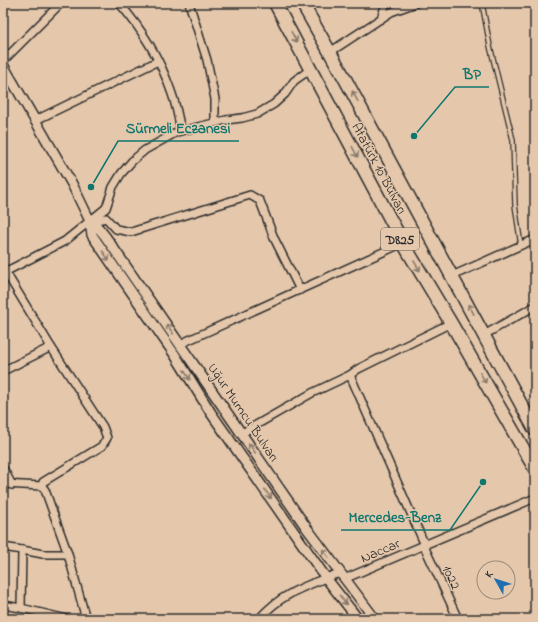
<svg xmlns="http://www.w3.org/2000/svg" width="538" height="622" font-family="'Indie Flower',sans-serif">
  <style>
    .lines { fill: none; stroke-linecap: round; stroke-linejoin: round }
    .service-casing { stroke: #2b2b2b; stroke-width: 6 }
    .minor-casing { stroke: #2b2b2b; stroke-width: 10 }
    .tertiary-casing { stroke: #2b2b2b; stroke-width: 12 }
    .trunk-casing { stroke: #2b2b2b; stroke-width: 15 }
    .service { stroke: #e5c8ac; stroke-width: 3.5 }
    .minor { stroke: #e5c8ac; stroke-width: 7 }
    .tertiary { stroke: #e5c8ac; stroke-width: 9 }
    .trunk { stroke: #e5c8ac; stroke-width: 12 }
    .oneway { stroke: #887a6c }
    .labels { text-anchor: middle; stroke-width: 3; stroke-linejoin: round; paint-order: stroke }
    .shield { fill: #e5c8ac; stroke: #635a52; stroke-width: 1 }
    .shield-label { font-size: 13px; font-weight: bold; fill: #2b2b2b }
    .street-label { font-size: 14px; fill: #2b2b2b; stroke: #e5c8ac }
    .leader { fill: none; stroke: #0f766e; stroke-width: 1.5 }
    .callout-dot { fill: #0f766e; stroke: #e5c8ac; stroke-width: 1.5 }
    .callout-label { font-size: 15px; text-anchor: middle; font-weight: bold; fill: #0f766e; stroke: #e5c8ac; stroke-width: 3; stroke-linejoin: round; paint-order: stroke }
  </style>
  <rect width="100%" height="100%" fill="#e5c8ac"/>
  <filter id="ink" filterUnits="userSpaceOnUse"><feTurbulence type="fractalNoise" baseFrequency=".025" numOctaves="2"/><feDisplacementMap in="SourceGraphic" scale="8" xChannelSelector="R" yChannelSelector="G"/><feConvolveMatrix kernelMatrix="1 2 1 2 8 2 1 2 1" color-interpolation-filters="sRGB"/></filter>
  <g filter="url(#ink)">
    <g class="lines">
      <defs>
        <path id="service" d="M482,3L490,46L513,140L515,205L521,246"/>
        <g id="minor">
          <path d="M119,3C141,28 160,59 171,91C176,104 178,117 181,130"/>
          <path d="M189,3L207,60L215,99V122"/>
          <path d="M381,19L386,3"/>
          <path d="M330,52L391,12L416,3"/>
          <path d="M3,61L61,3"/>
          <path d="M36,120L158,61"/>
          <path d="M92,221L106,218L116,229L131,232L250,195L260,201L274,238L300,290"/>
          <path d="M5,271L51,347L103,427L107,438L102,446L43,482L42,486L45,490L68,554L86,619"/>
          <path d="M3,273L65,241L106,208L113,187L121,174L132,161L145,150L177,132L226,120L242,118L257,114L274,104L285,94L294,81L311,69"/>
          <path d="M452,276L535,239"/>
          <path d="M484,335L535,306"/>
          <path d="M180,344L403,243"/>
          <path d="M3,371L51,347"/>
          <path d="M350,375L424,543V546L458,619"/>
          <path d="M242,433L312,393L350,375L358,369L451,323"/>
          <path d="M3,468L12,485"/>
          <path d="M3,484L42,486"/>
          <path d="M3,547L22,550L43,554H68"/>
          <path d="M344,579L535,498"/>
          <path d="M3,605L21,608L67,619"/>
          <path d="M21,608L22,550"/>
          <path d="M259,619C281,593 308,585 339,573"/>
        </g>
        <g id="tertiary">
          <path d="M3,65L72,184L90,221L92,235L175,355L211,413L326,578L358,619"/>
          <path d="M90,221L96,225L105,236L306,527L375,619"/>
        </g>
        <g id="trunk">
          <path d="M275,3L403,243L451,323L535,469"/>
          <path d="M302,3L344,77L535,430"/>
        </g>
      </defs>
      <use href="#service" class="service-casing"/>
      <use href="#minor" class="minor-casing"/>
      <use href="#tertiary" class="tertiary-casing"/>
      <use href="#trunk" class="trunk-casing"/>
      <use href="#service" class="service"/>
      <use href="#minor" class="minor"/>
      <use href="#tertiary" class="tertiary"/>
      <use href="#trunk" class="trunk"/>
    </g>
    <defs><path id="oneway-shaft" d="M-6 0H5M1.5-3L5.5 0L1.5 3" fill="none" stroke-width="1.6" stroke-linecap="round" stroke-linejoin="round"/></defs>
    <g class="oneway">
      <use href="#oneway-shaft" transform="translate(294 37) rotate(62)"/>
      <use href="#oneway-shaft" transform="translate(355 96) rotate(-118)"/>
      <use href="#oneway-shaft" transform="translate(355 152) rotate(62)"/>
      <use href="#oneway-shaft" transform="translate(106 256) rotate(56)"/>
      <use href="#oneway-shaft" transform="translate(417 266) rotate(59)"/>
      <use href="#oneway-shaft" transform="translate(471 309) rotate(-119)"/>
      <use href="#oneway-shaft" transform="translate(170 329) rotate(-124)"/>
      <use href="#oneway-shaft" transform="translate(187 375) rotate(58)"/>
      <use href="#oneway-shaft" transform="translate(483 378) rotate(60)"/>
      <use href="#oneway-shaft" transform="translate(252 448) rotate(-124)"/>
      <use href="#oneway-shaft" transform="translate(268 494) rotate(55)"/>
      <use href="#oneway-shaft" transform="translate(326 554) rotate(-126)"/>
      <use href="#oneway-shaft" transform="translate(343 600) rotate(53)"/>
    </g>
  </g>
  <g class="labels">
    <rect class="shield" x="381" y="228" width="38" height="22" rx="3"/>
    <g class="shield-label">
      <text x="400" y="244">D825</text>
    </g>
    <g class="street-label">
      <text transform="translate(380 168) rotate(62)" y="5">Atatürk 10 Bulvarı</text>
      <text transform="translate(244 412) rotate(56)" y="5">Uğur Mumcu Bulvarı</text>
      <text transform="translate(380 550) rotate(-23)" y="5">Naccar</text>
      <text transform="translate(452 577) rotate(65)" y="5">1022</text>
    </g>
  </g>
  <path class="leader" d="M414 136L455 87H489M91 187L118 141H239M483 482L450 530H341"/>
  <g class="callout-dot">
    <circle cx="414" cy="136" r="4"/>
    <circle cx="91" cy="187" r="4"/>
    <circle cx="483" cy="482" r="4"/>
  </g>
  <g class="callout-label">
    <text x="472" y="79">BP</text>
    <text x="178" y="133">Sürmeli Eczanesi</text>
    <text x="395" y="522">Mercedes-Benz</text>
  </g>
  <rect width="538" height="622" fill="none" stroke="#e5c8ac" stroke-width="16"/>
  <rect x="8" y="8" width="522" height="606" fill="none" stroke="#2b2b2b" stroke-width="1.5" filter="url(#ink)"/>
  <g transform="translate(496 580) rotate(309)"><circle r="19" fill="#e5c8ac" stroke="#9b8978"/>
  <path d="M0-3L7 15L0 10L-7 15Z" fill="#1f6fb2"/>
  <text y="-6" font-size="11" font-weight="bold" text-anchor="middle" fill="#2b2b2b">K</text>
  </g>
</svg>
